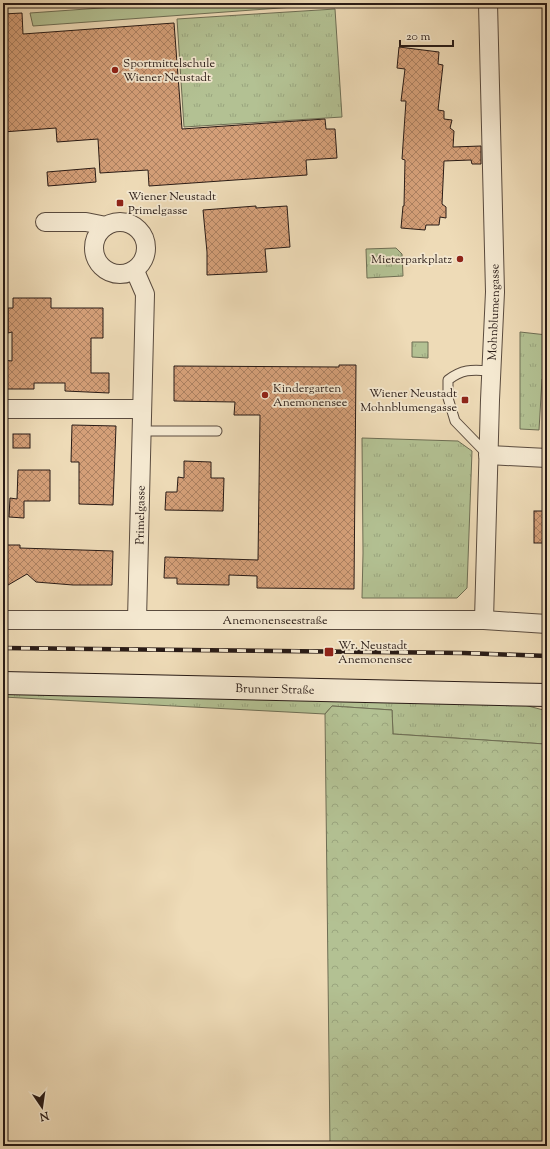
<svg xmlns="http://www.w3.org/2000/svg" width="550" height="1149" font-family="'Sorts Mill Goudy',serif">
  <style>
    .grass { fill: url(#grass-tufts); stroke: #6e6e54 }
    .forest { fill: url(#forest-crowns); stroke: #6e6e54 }
    .pitch { fill: #b3c193; stroke: #6e6e54 }
    .building { fill: url(#building-cross-hatch); stroke: #291b16 }
    .lines { fill: none; stroke-linecap: round; stroke-linejoin: round }
    .lane-casing { stroke: #5a4b3e; stroke-width: 11 }
    .street-casing { stroke: #5a4b3e; stroke-width: 20 }
    .secondary-casing { stroke: #291b16; stroke-width: 24 }
    .lane { stroke: #f4e8d0; stroke-width: 9 }
    .street { stroke: #f4e8d0; stroke-width: 18 }
    .secondary { stroke: #f4e8d0; stroke-width: 22 }
    .rail-casing { stroke: #291b16; stroke-width: 4.5 }
    .rail { stroke: #f4e8d0; stroke-width: 3; stroke-dasharray: 9; stroke-linecap: butt }
    .poi-dot { fill: #8f2418; stroke: #f4e8d0; stroke-width: 1.5 }
    .labels { text-anchor: middle; stroke-width: 3.5; stroke-linejoin: round; paint-order: stroke }
    .poi-label { font-size: 12px; fill: #291b16; stroke: #f4e8d0; text-anchor: start }
    .street-label { font-size: 12px; fill: #291b16; stroke: #f4e8d0 }
  </style>
  <defs>
    <pattern id="grass-tufts" width="24" height="20" patternUnits="userSpaceOnUse"><rect width="24" height="20" fill="#b3c193"/><path d="M3 7l-1-3M5 7V3M7 7l1-3M15 17l-1-3M17 17v-4M19 17l1-3" fill="none" stroke="#9aa57e"/></pattern>
    <pattern id="forest-crowns" width="20" height="18" patternUnits="userSpaceOnUse"><rect width="20" height="18" fill="#b3c193"/><path d="M2 6a3 3 0 1 1 6 0M12 15a3 3 0 1 1 6 0" fill="none" stroke="#9aa57e"/></pattern>
    <pattern id="building-cross-hatch" width="8" height="8" patternUnits="userSpaceOnUse"><rect width="8" height="8" fill="#d49f78"/><path d="M0 0l8 8M0 8l8-8" fill="none" stroke="#ac8161"/></pattern>
  </defs>
  <rect width="100%" height="100%" fill="#eedbb7"/>
  <filter id="stains"><feTurbulence type="fractalNoise" baseFrequency=".005" numOctaves="4"/><feColorMatrix values="0 0 0 0 .2 0 0 0 0 .09 0 0 0 0 .02 0 0 0 .5 -.17"/></filter>
  <radialGradient id="worn" r=".72"><stop offset=".6" stop-color="#630" stop-opacity="0"/><stop offset="1" stop-color="#630" stop-opacity=".3"/></radialGradient>
  <g class="grass">
    <path d="M335,9L342,117L184,127L177,19Z"/>
    <path d="M396,248L402,254L403,276L367,278L366,249Z"/>
    <path d="M520,332L547,335V377L542,379L539,430L520,429Z"/>
    <path d="M412,342H428V358L412,357Z"/>
    <path d="M362,438L458,441L472,451L467,588L457,598H362L363,553Z"/>
    <path d="M3,692L517,703L547,711V748L545,744L393,734L392,710L332,706L325,714L3,697Z"/>
  </g>
  <path class="forest" d="M332,706L392,710L393,734L545,744L547,748V1146H330L325,714Z"/>
  <path class="pitch" d="M171,3H335V4L33,26L30,13Z"/>
  <g class="building">
    <path d="M22,13L23,34L174,23L182,129L325,119L326,129H335L337,158L306,160L307,175L149,186L148,170L100,173L98,139L57,142L56,128L3,132V14Z"/>
    <path d="M399,47L439,52L438,64L443,65L438,110L444,111V119L452,120L450,128L454,131L453,147L481,146V164H472L471,160L444,161L442,204L446,207V218L440,217L439,225H426L425,230L401,228L403,206H404L405,160L402,159L406,101H401L405,69L397,68Z"/>
    <path d="M95,168L96,182L48,186L47,172Z"/>
    <path d="M256,206V208L287,206L290,247L265,249L267,272L207,275V252L203,210Z"/>
    <path d="M13,298H51V308H103V338H91V373H109V393L65,391V383H34V389H3V360L12,361V332L8,333V308H13Z"/>
    <path d="M339,365H356L354,589L257,588V576L229,575V585L177,584V578H164L165,557L258,560L260,415H234L235,402L174,401V366L339,367Z"/>
    <path d="M72,425L116,426L113,505L79,504V462H71Z"/>
    <rect x="13" y="434" width="17" height="14"/>
    <path d="M184,461L211,462V478H224L223,511L165,510L166,492H177L178,477L184,478Z"/>
    <path d="M18,470H50V501H24V518L9,517L10,498L17,499Z"/>
    <rect x="534" y="511" width="13" height="32"/>
    <path d="M3,545H20V548L113,551L112,585H73L36,582L27,574L3,588Z"/>
  </g>
  <g class="lines">
    <defs>
      <g id="lane">
        <path d="M142,431H217"/>
        <path d="M487,454L455,421L448,398V380C464,368 473,370 492,371"/>
      </g>
      <g id="street">
        <circle cx="120" cy="248" r="26"/>
        <path d="M45,222H86L106,226"/>
        <path d="M135,271L145,294L137,620"/>
        <path d="M3,409H142"/>
        <path d="M488,455L547,458"/>
        <path id="s1" d="M3,620H484L547,624"/>
        <path id="s2" d="M484,620L490,400L495,292L488,3"/>
      </g>
      <g id="secondary">
        <path id="s3" d="M3,683L547,695"/>
      </g>
    </defs>
    <use href="#lane" class="lane-casing"/>
    <use href="#street" class="street-casing"/>
    <use href="#secondary" class="secondary-casing"/>
    <use href="#lane" class="lane"/>
    <use href="#street" class="street"/>
    <use href="#secondary" class="secondary"/>
    <defs>
      <path id="rail" d="M3,648L464,653L547,656"/>
    </defs>
    <use href="#rail" class="rail-casing"/>
    <use href="#rail" class="rail"/>
  </g>
  <g class="poi-dot">
    <circle cx="115" cy="70" r="4"/>
    <rect x="116" y="199" width="8" height="8" rx="2"/>
    <circle cx="460" cy="259" r="4"/>
    <circle cx="265" cy="395" r="4"/>
    <rect x="461" y="396" width="8" height="8" rx="2"/>
    <rect x="324" y="647" width="10" height="10" rx="2"/>
  </g>
  <g class="labels">
    <g class="poi-label">
      <text x="123" y="67">Sportmittelschule<tspan x="123" dy="14">Wiener Neustadt</tspan></text>
      <text x="128" y="200">Wiener Neustadt<tspan x="128" dy="14">Primelgasse</tspan></text>
      <text x="452" y="263" text-anchor="end">Mieterparkplatz</text>
      <text x="273" y="392">Kindergarten<tspan x="273" dy="14">Anemonensee</tspan></text>
      <text x="457" y="397" text-anchor="end">Wiener Neustadt<tspan x="457" dy="14">Mohnblumengasse</tspan></text>
      <text x="338" y="649">Wr. Neustadt<tspan x="338" dy="14">Anemonensee</tspan></text>
    </g>
    <g class="street-label">
      <text dy="4" stroke="none"><textPath href="#s2" startOffset="308">Mohnblumengasse</textPath></text>
      <text transform="translate(140 515) rotate(-89)" y="4">Primelgasse</text>
      <text dy="4" stroke="none"><textPath href="#s1" startOffset="272">Anemonenseestraße</textPath></text>
      <text dy="4" stroke="none"><textPath href="#s3" startOffset="272">Brunner Straße</textPath></text>
    </g>
  </g>
  <rect width="550" height="1149" fill="none" stroke="#eedbb7" stroke-width="16"/>
  <rect x="4" y="4" width="542" height="1141" fill="none" stroke="#291b16" stroke-width="2"/>
  <rect x="8" y="8" width="534" height="1133" fill="none" stroke="#291b16"/>
  <g transform="translate(42 1107) rotate(167)" stroke="#f4e8d0" stroke-width="3" paint-order="stroke">
  <path d="M0-3L7 15L0 10L-7 15Z" fill="#291b16"/>
  <text y="-6" font-size="11" font-weight="bold" text-anchor="middle" fill="#291b16">N</text>
  </g>
  <path d="M400 40v6h53v-6" fill="none" stroke="#291b16" stroke-width="2"/>
  <text x="406" y="40" font-size="12" fill="#291b16" stroke="#f4e8d0" stroke-width="3" paint-order="stroke">20 m</text>
  <rect width="100%" height="100%" filter="url(#stains)"/>
  <rect width="100%" height="100%" fill="url(#worn)"/>
</svg>
